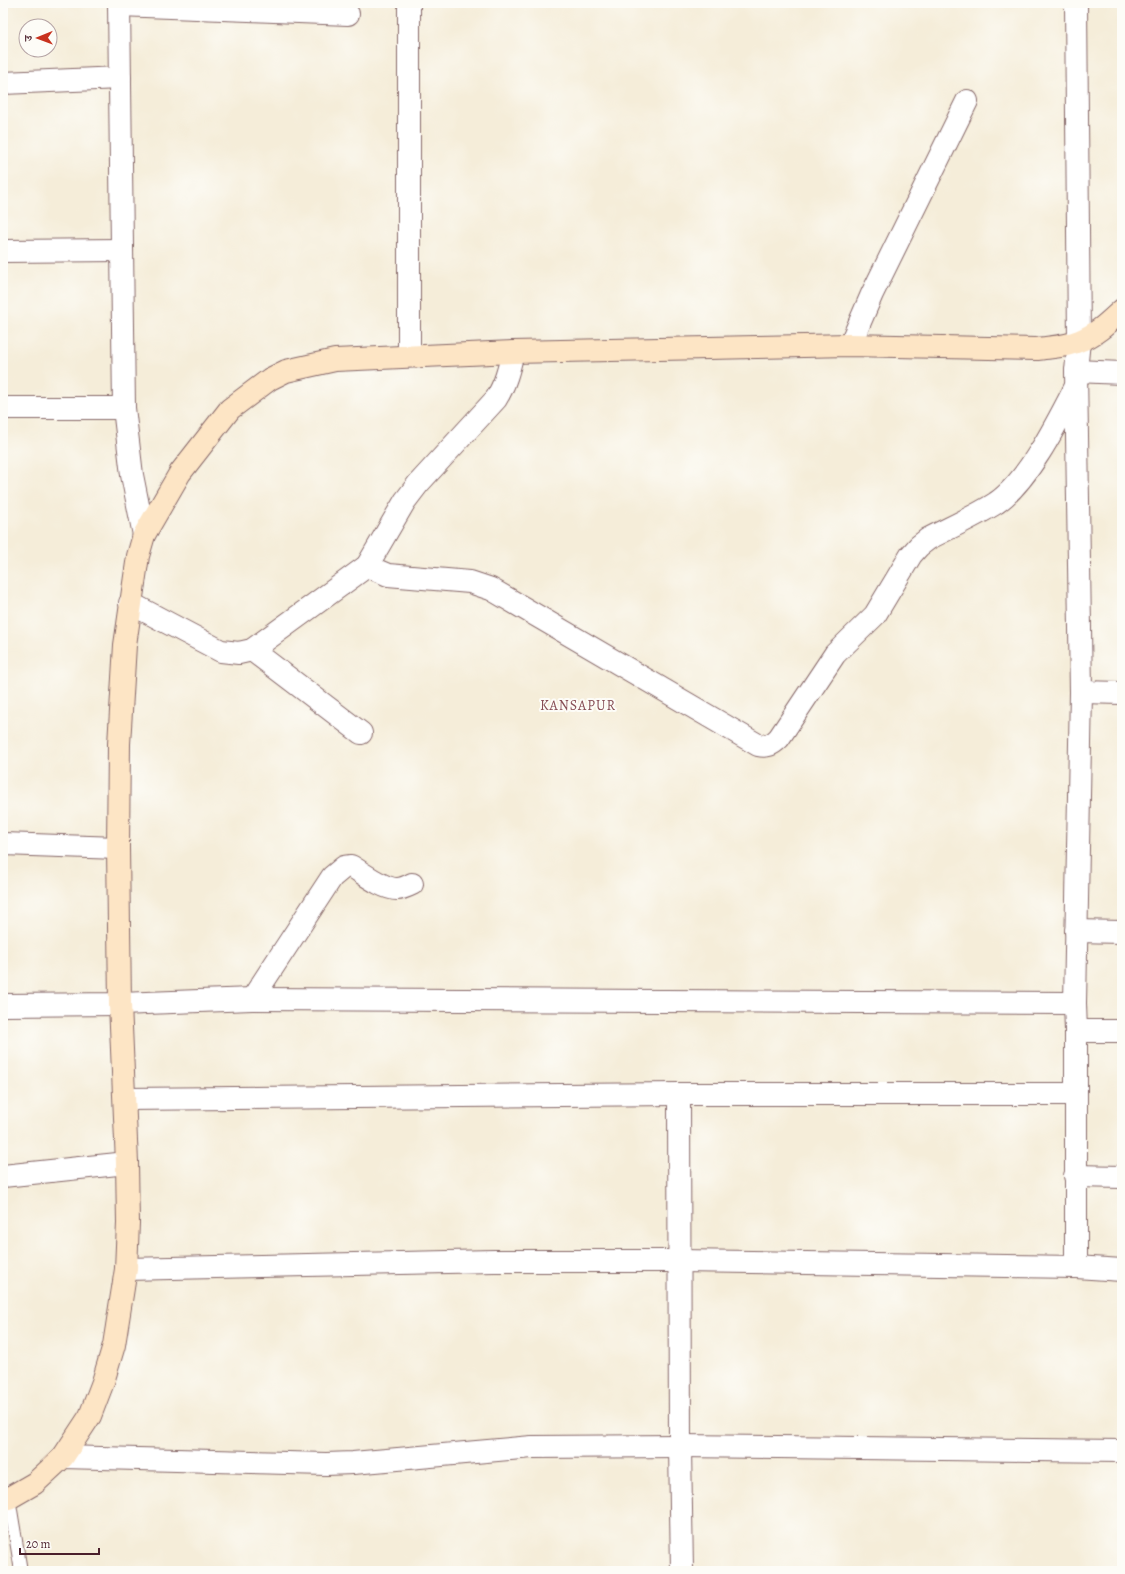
<svg xmlns="http://www.w3.org/2000/svg" width="1125" height="1574" font-family="Alegreya,'Noto Serif Devanagari',serif">
  <style>
    .lines { fill: none; stroke-linecap: round; stroke-linejoin: round }
    .lane-casing { stroke: #866768; stroke-width: 14 }
    .street-casing { stroke: #866768; stroke-width: 24 }
    .secondary-casing { stroke: #866768; stroke-width: 24 }
    .lane { stroke: #fff; stroke-width: 12 }
    .street { stroke: #fff; stroke-width: 22 }
    .secondary { stroke: #fde5c5; stroke-width: 22 }
    .labels { text-anchor: middle; stroke-width: 4; stroke-linejoin: round; paint-order: stroke }
    .quarter-label { font-size: 14px; letter-spacing: 1px; fill: #874e55; stroke: #fdfcf7 }
  </style>
  <rect width="100%" height="100%" fill="#fdfcf7"/>
  <filter id="ink" filterUnits="userSpaceOnUse"><feTurbulence type="fractalNoise" baseFrequency=".025" numOctaves="2"/><feDisplacementMap in="SourceGraphic" scale="8" xChannelSelector="R" yChannelSelector="G"/><feConvolveMatrix kernelMatrix="1 2 1 2 8 2 1 2 1" color-interpolation-filters="sRGB"/></filter>
  <filter id="wash" filterUnits="userSpaceOnUse"><feTurbulence type="fractalNoise" baseFrequency=".012" numOctaves="4" result="noise"/><feDisplacementMap in="SourceGraphic" scale="16" xChannelSelector="R" yChannelSelector="G"/><feGaussianBlur stdDeviation="0.9" result="paint"/><feColorMatrix in="noise" values="0 0 0 0 0 0 0 0 0 0 0 0 0 0 0 0 0 1.4 0 .05"/><feComposite in="paint" operator="in"/></filter>
  <g filter="url(#wash)">
    <rect width="100%" height="100%" fill="#f5edd9"/>
  </g>
  <g filter="url(#ink)">
    <g class="lines">
      <defs>
        <path id="lane" d="M9,1498L21,1571"/>
        <g id="street">
          <path d="M119,3L124,408L132,475L144,535"/>
          <path d="M409,3V356"/>
          <path d="M1076,3L1079,341L1076,371L1081,692L1075,1003L1076,1031V1267"/>
          <path d="M119,5L348,14"/>
          <path d="M3,83L120,78"/>
          <path d="M3,251L122,250"/>
          <path d="M850,345L872,294L967,101"/>
          <path d="M1076,371L1122,373"/>
          <path d="M3,408H124"/>
          <path d="M367,566L388,575L470,582L491,589L758,745C767,747 772,745 779,738L835,654L875,615L911,555L919,546L928,539C949,528 976,516 996,503C1028,481 1057,423 1075,388"/>
          <path d="M130,603L221,651L239,653L252,650L367,566L405,501L418,484L496,399C505,385 509,369 513,352"/>
          <path d="M252,650L361,733"/>
          <path d="M1081,692L1122,693"/>
          <path d="M3,844L118,848"/>
          <path d="M1076,931L1122,932"/>
          <path d="M252,999L332,877L344,867L351,866C363,873 383,889 397,889C402,889 408,886 412,884"/>
          <path d="M3,1005L120,1004L252,999L1075,1003"/>
          <path d="M1076,1031H1122"/>
          <path d="M679,1094L680,1446L682,1571"/>
          <path d="M125,1099L679,1094H1076"/>
          <path d="M3,1176L127,1163"/>
          <path d="M1075,1176L1122,1177"/>
          <path d="M126,1269L494,1261H679L1076,1267L1122,1270"/>
          <path d="M63,1457L326,1464L353,1463L532,1447L680,1446L1122,1451"/>
        </g>
        <path id="secondary" d="M3,1499L9,1498L35,1483L63,1457L90,1416L103,1382L114,1345L126,1269L128,1223L127,1163L120,1004L118,848L119,744L125,645L138,556L144,535L180,473L230,409L270,379L286,371L335,360L513,352L850,345L1037,349C1051,347 1066,347 1079,341C1096,335 1109,322 1122,310"/>
      </defs>
      <use href="#lane" class="lane-casing"/>
      <use href="#street" class="street-casing"/>
      <use href="#secondary" class="secondary-casing"/>
      <use href="#lane" class="lane"/>
      <use href="#street" class="street"/>
      <use href="#secondary" class="secondary"/>
    </g>
  </g>
  <g class="labels">
    <g class="quarter-label">
      <text x="578" y="710">KANSAPUR</text>
    </g>
  </g>
  <rect width="1125" height="1574" fill="none" stroke="#fdfcf7" stroke-width="16"/>
  <g transform="translate(38 38) rotate(269)"><circle r="19" fill="#fdfcf7" stroke="#b5a4a5"/>
  <path d="M0-3L7 15L0 10L-7 15Z" fill="#c8321e"/>
  <text y="-6" font-size="11" font-weight="bold" text-anchor="middle" fill="#4a1f2b">उ</text>
  </g>
  <path d="M20 1548v6h79v-6" fill="none" stroke="#4a1f2b" stroke-width="2"/>
  <text x="26" y="1548" font-size="12" fill="#4a1f2b" stroke="#fdfcf7" stroke-width="3" paint-order="stroke">20 m</text>
</svg>
